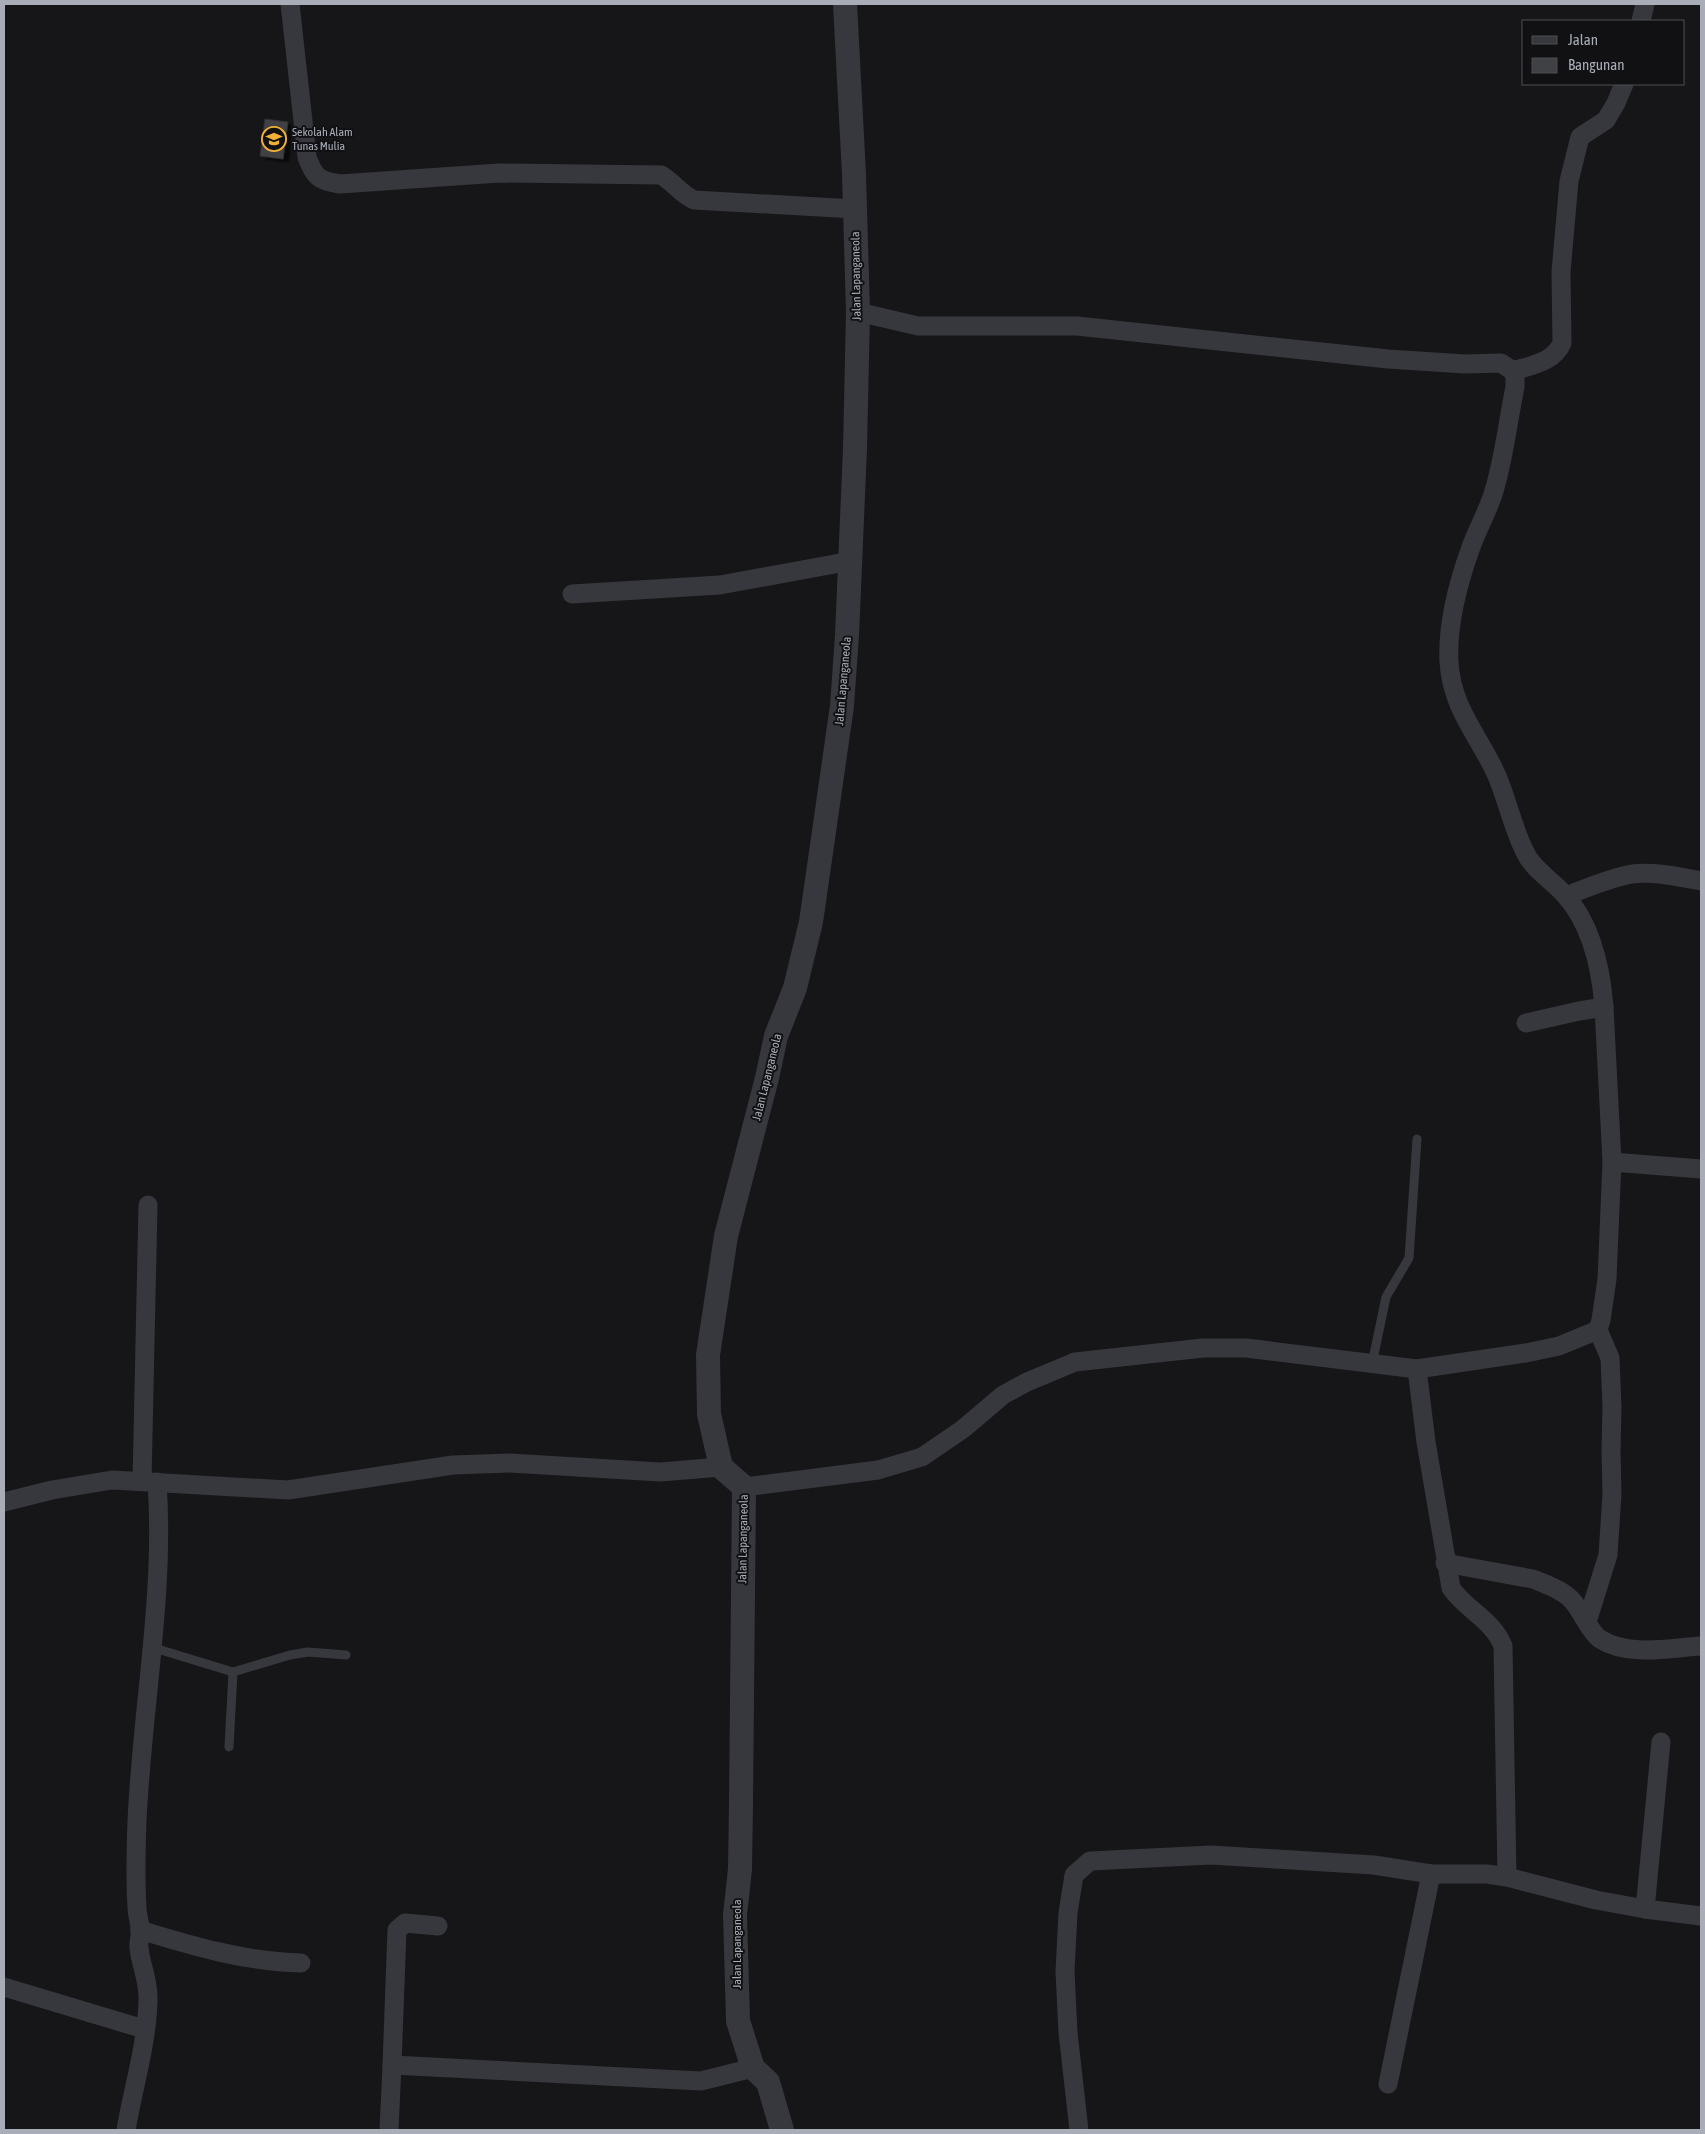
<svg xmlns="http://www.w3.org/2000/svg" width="1705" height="2134" font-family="'Asap Condensed',sans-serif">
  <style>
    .building { fill: #404145; stroke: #303034; filter: url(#shadow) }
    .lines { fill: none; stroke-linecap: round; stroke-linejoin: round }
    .service { stroke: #37383d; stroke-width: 9 }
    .minor { stroke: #37383d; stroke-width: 19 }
    .tertiary { stroke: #37383d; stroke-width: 24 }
    .labels { text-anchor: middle; stroke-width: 4; stroke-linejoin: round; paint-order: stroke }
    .poi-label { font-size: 12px; fill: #a8adb8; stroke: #111113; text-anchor: start }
    .street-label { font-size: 12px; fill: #a8adb8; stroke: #111113 }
  </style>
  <defs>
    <filter id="shadow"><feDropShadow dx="5.5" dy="3" stdDeviation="1" flood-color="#0009"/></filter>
  </defs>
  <rect width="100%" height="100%" fill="#161618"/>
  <path class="building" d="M265,119L288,122L283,159L260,156Z"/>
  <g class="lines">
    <g class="service">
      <path d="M1372,1364L1386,1297L1409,1258L1417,1139"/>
      <path d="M151,1647L233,1672L290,1655L308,1652L346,1655"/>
      <path d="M229,1747L233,1672"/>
    </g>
    <g class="minor">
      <path d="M290,4L307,157C314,177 319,181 340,184L499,173L661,175C676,184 679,193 694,200L855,209"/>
      <path d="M1641,21L1645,4"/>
      <path d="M1513,371C1532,365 1554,362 1562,343L1561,272L1569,181L1580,137L1606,120L1616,103L1624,84"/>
      <path d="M572,594L720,585L851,561"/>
      <path d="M1566,896C1587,888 1609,878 1632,874C1654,871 1679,877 1701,881"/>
      <path d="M1526,1023L1579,1011L1604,1007"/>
      <path d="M1612,1162L1701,1169"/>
      <path d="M1417,1369L1426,1442L1451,1588C1466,1610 1493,1620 1503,1646L1507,1877"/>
      <path d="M142,1481L148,1205"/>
      <path d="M744,1487L878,1470L922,1457L963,1429L1003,1395L1027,1382L1075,1362L1203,1348H1246L1417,1369L1526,1353L1559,1346L1598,1330L1601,1320L1607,1279L1612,1162L1604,1007C1601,969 1591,924 1565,895C1554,882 1533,869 1526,854C1513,829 1508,802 1497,776C1479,735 1452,710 1449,662C1447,624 1458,583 1471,547C1478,528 1488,511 1494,491C1504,458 1508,421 1515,387V377L1513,371L1501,363L1465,364L1388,359L1077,326H918L858,312"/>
      <path d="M4,1502L52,1490L112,1480L288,1490L453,1465L510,1463L660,1472L721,1467"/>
      <path d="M1445,1563L1533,1579C1548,1585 1566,1591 1575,1604C1582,1613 1591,1633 1600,1639C1628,1657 1669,1648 1701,1646"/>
      <path d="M1587,1622L1608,1555L1612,1494L1611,1451L1612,1407L1610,1358L1598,1330"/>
      <path d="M1645,1909L1661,1742"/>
      <path d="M140,1930C192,1946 247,1962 301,1963"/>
      <path d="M4,1987L144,2029"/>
      <path d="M392,2065L397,1930L405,1923L438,1926"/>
      <path d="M1388,2084L1431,1874"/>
      <path d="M126,2130C133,2088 147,2044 148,2000C149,1982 141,1966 139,1948C138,1942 141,1936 140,1930C140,1922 137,1915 137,1907C135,1878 136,1849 137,1821C142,1708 165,1595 157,1482"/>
      <path d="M389,2130L392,2065L701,2081L753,2068"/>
      <path d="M1079,2130L1068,2033L1065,1971L1068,1913L1074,1875L1090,1861L1211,1855L1374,1865L1431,1874H1487L1507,1877L1596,1900L1645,1909L1701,1916"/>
    </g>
    <path class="tertiary" d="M782,2130L768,2082L753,2068L738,2021L735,1915L740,1869L741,1804L744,1487L721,1467L709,1414L708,1355L726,1236L767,1078L776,1036L795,988L811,922L842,706L847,635L855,449L858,312L854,174L845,4"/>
  </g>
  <defs>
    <symbol id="school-ring" viewBox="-11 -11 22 22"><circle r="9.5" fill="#111113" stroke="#f2b134" stroke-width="1.5"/><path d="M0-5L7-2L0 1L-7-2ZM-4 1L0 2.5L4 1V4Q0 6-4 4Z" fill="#f2b134"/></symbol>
  </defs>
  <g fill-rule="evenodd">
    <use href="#school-ring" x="260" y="125" width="28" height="28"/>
  </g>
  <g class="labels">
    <g class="poi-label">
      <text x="292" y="136">Sekolah Alam<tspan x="292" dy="14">Tunas Mulia</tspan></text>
    </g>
    <g class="street-label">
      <text transform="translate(856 276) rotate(-91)" y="4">Jalan Lapanganeola</text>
      <text transform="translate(843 681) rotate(-85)" y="4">Jalan Lapanganeola</text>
      <text transform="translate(767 1077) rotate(-76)" y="4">Jalan Lapanganeola</text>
      <text transform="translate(743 1539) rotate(-89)" y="4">Jalan Lapanganeola</text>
      <text transform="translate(737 1944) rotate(-90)" y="4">Jalan Lapanganeola</text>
    </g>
  </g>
  <rect width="1705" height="2134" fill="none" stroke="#a8adb8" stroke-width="10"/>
  <rect x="1522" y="20" width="162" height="65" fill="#111113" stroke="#4d4f55"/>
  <rect x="1532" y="36" width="25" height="8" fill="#37383d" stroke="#4d4f55"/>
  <text x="1568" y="45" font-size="15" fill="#a8adb8">Jalan</text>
  <rect x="1532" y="58" width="25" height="15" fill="#404145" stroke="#4d4f55"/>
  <text x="1568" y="70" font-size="15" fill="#a8adb8">Bangunan</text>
</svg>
